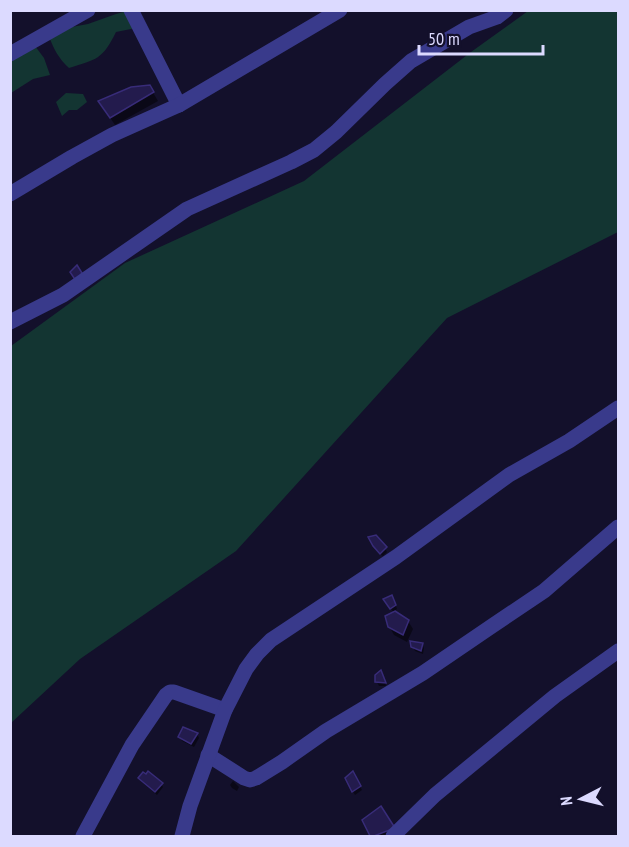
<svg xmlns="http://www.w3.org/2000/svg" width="629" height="847" font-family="'PT Sans Narrow',sans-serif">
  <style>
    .green { fill: #133532 }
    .shadow { fill: #0007 }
    .building { fill: #231b4d; stroke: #382c79; stroke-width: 1.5 }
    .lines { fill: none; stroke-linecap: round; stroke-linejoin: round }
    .minor { stroke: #393a8b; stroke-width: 15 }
  </style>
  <rect width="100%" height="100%" fill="#13102b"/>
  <g class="green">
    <path d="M127,11L136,28L116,32C102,60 97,59 69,68C59,59 53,48 49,36L61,29L88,24L116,14Z"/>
    <path d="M528,11H618V232L447,318L236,551L80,659L11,723V346L125,263L304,181L471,52Z"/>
    <path d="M35,46L44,58L50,75L33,79L11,93V59Z"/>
    <path d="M66,93L83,94L87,102L77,110H69L62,116L56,102Z"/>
  </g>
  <g class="shadow">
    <path d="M149,86L158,101L115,125L105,110Z"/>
    <path d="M370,538L385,548L387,552L383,556L376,550Z"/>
    <path d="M394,600L397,609L393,612L408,621L413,629L407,642L394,635L389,626L394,613L387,603Z"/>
    <path d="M422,644L424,648L423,654L415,651L413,647Z"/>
    <path d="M383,675L386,686H379L377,682Z"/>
    <path d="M197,734L199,738L194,747L182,741L180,737Z"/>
    <path d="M353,774L362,790L355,795L346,779Z"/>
    <path d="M140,779L161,784L163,787L157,795L142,782Z"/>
    <path d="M233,781L239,787L237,791L232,788L230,785Z"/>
    <path d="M381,808L398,836H371L364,820Z"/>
  </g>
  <g class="building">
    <path d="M150,85L154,92L110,118L98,101L131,87Z"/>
    <path d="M77,265L82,273L76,281L70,272Z"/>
    <path d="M376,535L387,547L380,554L373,546L368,537Z"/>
    <path d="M392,595L396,605L390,609L383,599Z"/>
    <path d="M395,611L409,620L403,635L388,627L385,616Z"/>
    <path d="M410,641L423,643L421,651L411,647Z"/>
    <path d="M381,670L386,683L375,682V675Z"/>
    <path d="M183,727L198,733L191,744L178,737Z"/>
    <path d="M148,771L163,783L155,792L138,778L143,772L146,774Z"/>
    <path d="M353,771L361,786L352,792L345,778Z"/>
    <path d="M381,806L395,828L374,836H370L362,820Z"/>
  </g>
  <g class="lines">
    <g class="minor">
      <path d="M131,10L179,105"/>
      <path d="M10,54L88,10"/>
      <path d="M10,194L72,157L112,135L179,105L340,10"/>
      <path d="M10,322L63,295L187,209L291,162L314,150L336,132L385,84L411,61L469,27L497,17L506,10"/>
      <path d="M208,755L244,778L250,780L256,778L282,762L326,731L423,673L492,626L544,591L618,527"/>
      <path d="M83,836L132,745L166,695L170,692H174L225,710"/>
      <path d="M182,836L190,806L225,710L246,669L257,654L271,640L396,557L509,475L569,441L618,408"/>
      <path d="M393,836L435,795L555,696L618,651"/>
    </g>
  </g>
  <rect width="629" height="847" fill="none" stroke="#dcdaff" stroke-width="24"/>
  <g transform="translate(581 799) rotate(263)" stroke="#13102b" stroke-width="4.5" paint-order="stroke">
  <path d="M0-4.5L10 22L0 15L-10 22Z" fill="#dcdaff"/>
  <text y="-9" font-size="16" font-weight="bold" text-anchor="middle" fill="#dcdaff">N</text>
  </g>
  <path d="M419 45v9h124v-9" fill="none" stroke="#dcdaff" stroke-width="3"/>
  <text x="428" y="45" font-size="18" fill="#dcdaff" stroke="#13102b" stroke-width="4.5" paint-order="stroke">50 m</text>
</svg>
